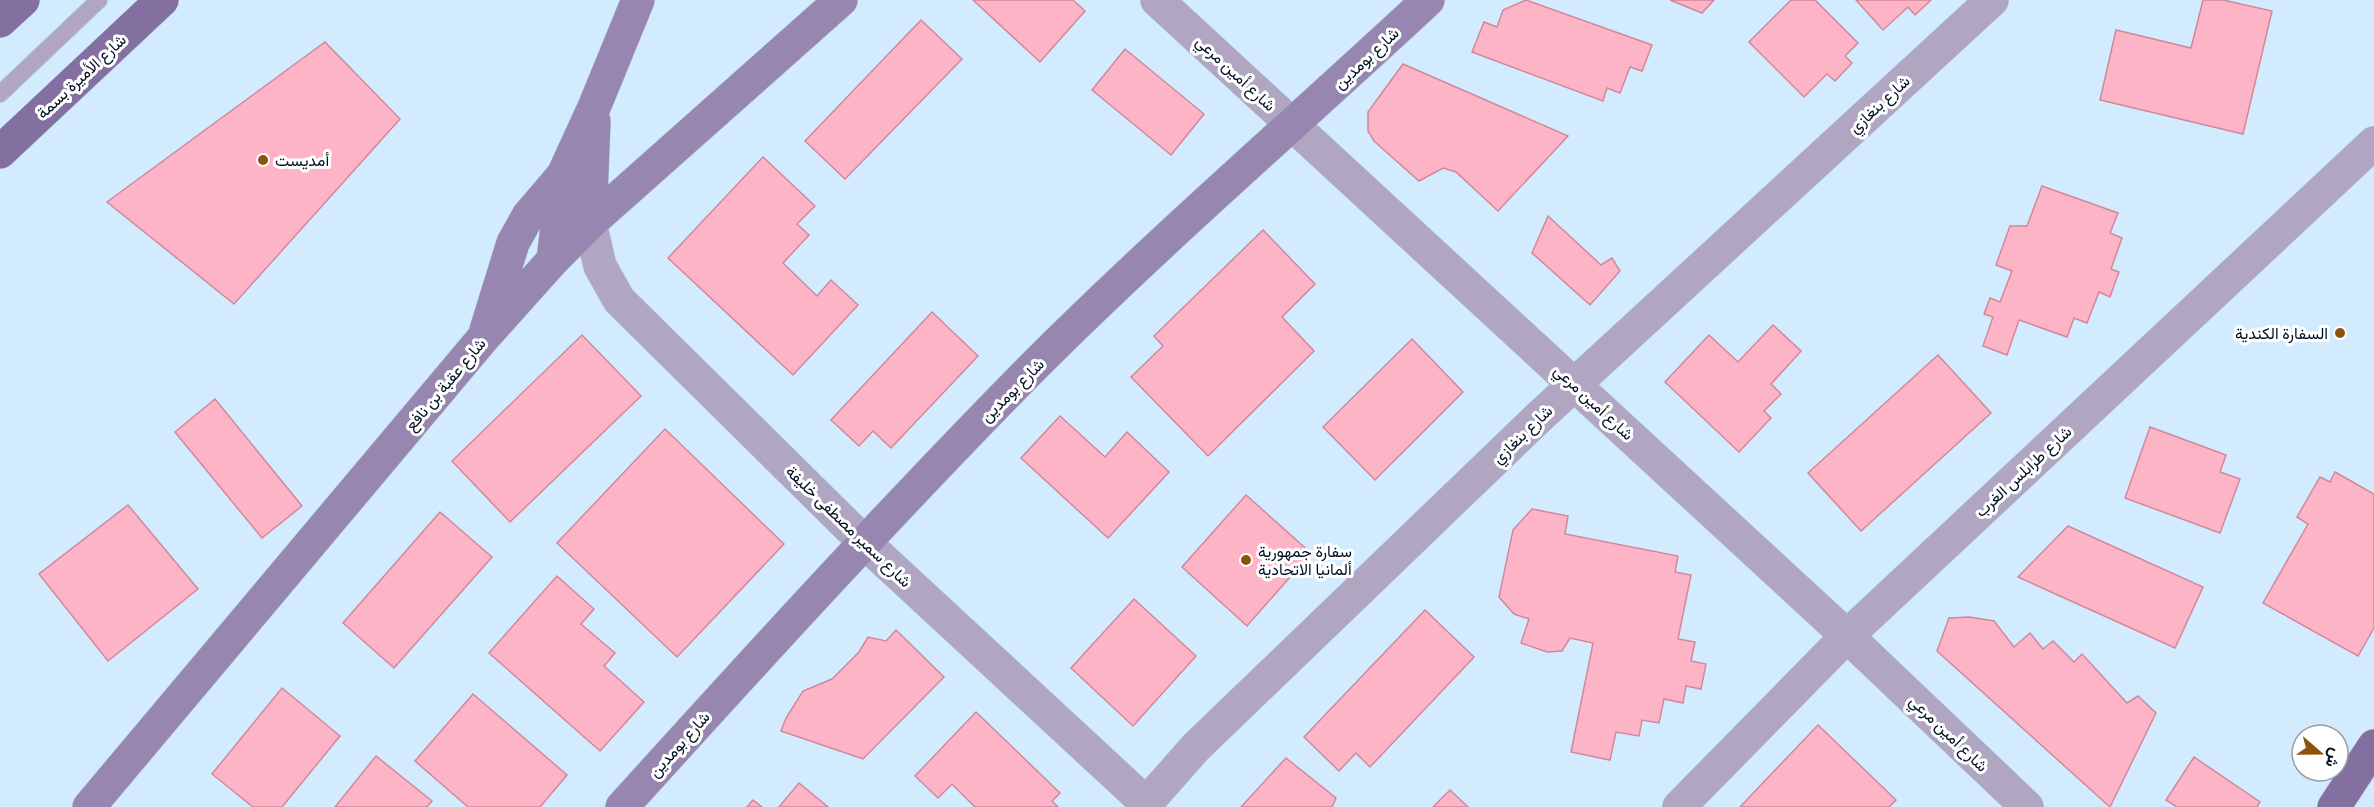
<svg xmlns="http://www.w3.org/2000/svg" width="2374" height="807" font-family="'Archivo Narrow',Vazirmatn,sans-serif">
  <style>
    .building { fill: #feb4c7; stroke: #d1889b; stroke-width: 1.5 }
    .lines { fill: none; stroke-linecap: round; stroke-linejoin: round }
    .lane-casing { stroke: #b1c8db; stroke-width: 18 }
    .street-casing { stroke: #b1c8db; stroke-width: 34 }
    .secondary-casing { stroke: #b1c8db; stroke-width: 34 }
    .primary-casing { stroke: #b1c8db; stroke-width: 34 }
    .lane { stroke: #b1a6c2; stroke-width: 16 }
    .street { stroke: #b1a6c2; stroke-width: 33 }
    .secondary { stroke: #9787b0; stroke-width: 33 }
    .primary { stroke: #846fa1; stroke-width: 33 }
    .poi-dot { fill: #8d530d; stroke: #fff; stroke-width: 2 }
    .labels { text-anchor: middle; stroke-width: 6; stroke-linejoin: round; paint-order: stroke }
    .street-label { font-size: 16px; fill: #001021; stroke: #fff }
    .poi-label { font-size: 16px; fill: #001021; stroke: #fff; text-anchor: start }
  </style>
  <rect width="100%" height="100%" fill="#d3ebfe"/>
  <g class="building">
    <path d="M973,0H1073L1085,11L1040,62Z"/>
    <path d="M1526,0L1652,45L1642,71L1630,67L1620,93L1607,88L1603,101L1472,52L1484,22L1497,27L1503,10Z"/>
    <path d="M1670,0H1714L1702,13Z"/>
    <path d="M1791,0H1815L1858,43L1845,56L1852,63L1835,81L1827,74L1804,97L1749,42Z"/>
    <path d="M1856,0H1931L1915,15L1908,7L1883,30Z"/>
    <path d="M2203,0H2223L2272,11L2243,134L2100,100L2116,30L2191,48Z"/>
    <path d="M921,20L962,59L845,179L805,141Z"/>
    <path d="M325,42L400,119L234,304L107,202Z"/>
    <path d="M1125,49L1204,114L1171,155L1092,90Z"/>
    <path d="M1403,64L1568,136L1498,211L1456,172L1443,168L1419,181L1374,141L1368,131V112Z"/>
    <path d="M763,157L815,206L797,224L809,235L783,263L817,296L831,280L858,305L793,375L668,258Z"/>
    <path d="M2042,186L2118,213L2110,233L2122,238L2111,269L2119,272L2110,297L2099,292L2087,323L2074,318L2067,337L2019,320L2007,355L1983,346L1993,317L1984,314L1990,298L2000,302L2012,271L1996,265L2010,226H2027Z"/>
    <path d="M1548,216L1601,265L1612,258L1620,271L1590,305L1532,253Z"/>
    <path d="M1263,230L1315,284L1282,317L1314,351L1208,456L1131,377L1163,346L1154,336Z"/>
    <path d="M932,312L978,356L891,448L873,431L859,446L831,420Z"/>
    <path d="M1773,325L1801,351L1771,384L1781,394L1764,411L1771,418L1739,452L1665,382L1709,335L1738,362Z"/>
    <path d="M582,335L641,396L510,522L452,461Z"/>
    <path d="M1412,339L1463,392L1375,480L1323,427Z"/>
    <path d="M1938,355L1991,413L1861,531L1808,473Z"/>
    <path d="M215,399L302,506L262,538L175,432Z"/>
    <path d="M1060,416L1105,457L1127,432L1169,472L1108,538L1021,458Z"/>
    <path d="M2150,427L2226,455L2220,472L2240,479L2220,533L2125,498Z"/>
    <path d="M665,429L784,544L677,657L557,543Z"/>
    <path d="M2335,472L2374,494V628L2358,656L2263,603L2308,524L2297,517L2320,477L2330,482Z"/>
    <path d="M1246,495L1311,553L1247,626L1182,567Z"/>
    <path d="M128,505L198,589L108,661L39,574Z"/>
    <path d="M1532,509L1568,516L1565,534L1678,556L1675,572L1691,575L1678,639L1695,642L1691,661L1706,664L1701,689L1686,686L1683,703L1664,699L1659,723L1642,720L1639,736L1616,732L1610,760L1571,752L1593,643L1570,638L1562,651L1547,652L1521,643L1529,619L1514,614L1499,597L1513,530Z"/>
    <path d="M440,512L492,557L394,668L343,623Z"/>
    <path d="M2068,526L2203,587L2175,648L2018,577Z"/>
    <path d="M557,576L594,609L581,624L615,653L604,666L644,702L600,751L489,653Z"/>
    <path d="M1134,599L1196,656L1133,726L1071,668Z"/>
    <path d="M1425,610L1474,657L1370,767L1356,753L1339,771L1304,737Z"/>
    <path d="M1969,617L1994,621L2014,647L2030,633L2043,649L2053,641L2074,662L2082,654L2127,703L2138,696L2156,713L2110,807L1937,651L1949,618Z"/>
    <path d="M896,630L944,677L863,759L781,731L786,718L803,691L832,679L859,652L868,637L886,641Z"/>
    <path d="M282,688L340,736L282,807H253L212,774Z"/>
    <path d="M473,694L567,775L540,807H468L415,761Z"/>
    <path d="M976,712L1060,793L1052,801L1058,807H975L952,784L938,798L915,776Z"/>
    <path d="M1818,725L1896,800L1889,807H1740Z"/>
    <path d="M376,756L432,801L427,807H335Z"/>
    <path d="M2194,757L2260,802L2257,807H2177L2166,800Z"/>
    <path d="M1286,758L1336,798L1332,807H1241Z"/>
    <path d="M799,783L828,807H779Z"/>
    <path d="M1450,790L1468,807H1433Z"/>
    <path d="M753,800L762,807H747Z"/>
  </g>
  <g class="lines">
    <defs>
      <path id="lane" d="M0,94L99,0"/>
      <g id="street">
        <path d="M1157,0L1847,636L2027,807"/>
        <path d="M590,223L600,266L619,300L864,542L1146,803"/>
        <path d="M1143,807L1196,747L1538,418L1992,0"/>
        <path d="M1679,807L1847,636L2374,143"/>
      </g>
      <g id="secondary">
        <path d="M590,223L594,121"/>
        <path d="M553,260L563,175L595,105L638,0"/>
        <path d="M486,330L513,243L528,216L563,175"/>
        <path d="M89,807L484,337L553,260L590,223L841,0"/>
        <path d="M622,807C757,658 892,510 1033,367C1160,240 1297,122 1428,0"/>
      </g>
      <g id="primary">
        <path d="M0,21L23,0"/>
        <path d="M0,152L162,0"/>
        <path d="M2334,807L2374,746"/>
      </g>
    </defs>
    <use href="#lane" class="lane-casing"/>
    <use href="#street" class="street-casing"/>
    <use href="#secondary" class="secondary-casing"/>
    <use href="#primary" class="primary-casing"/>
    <use href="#lane" class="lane"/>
    <use href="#street" class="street"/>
    <use href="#secondary" class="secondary"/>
    <use href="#primary" class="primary"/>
  </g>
  <g class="poi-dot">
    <circle cx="263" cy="160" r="6"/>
    <circle cx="2340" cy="333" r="6"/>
    <circle cx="1246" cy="560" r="6"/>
  </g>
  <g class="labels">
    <g class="street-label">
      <text transform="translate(1366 58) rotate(-43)" y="6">شارع بومدين</text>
      <text transform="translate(1236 73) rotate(43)" y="6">شارع أمين مرعي</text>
      <text transform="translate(81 76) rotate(-43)" y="6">شارع الأميرة بسمة</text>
      <text transform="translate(1879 104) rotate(-43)" y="6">شارع بنغازي</text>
      <text transform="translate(445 384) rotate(-50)" y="6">شارع عقبة بن نافع</text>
      <text transform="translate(1012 390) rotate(-45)" y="6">شارع بومدين</text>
      <text transform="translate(1594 402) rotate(43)" y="6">شارع أمين مرعي</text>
      <text transform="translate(1522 434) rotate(-44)" y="6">شارع بنغازي</text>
      <text transform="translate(2023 471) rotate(-43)" y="6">شارع طرابلس الغرب</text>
      <text transform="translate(849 526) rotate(44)" y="6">شارع سمير مصطفى خليفة</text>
      <text transform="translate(1949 733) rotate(44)" y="6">شارع أمين مرعي</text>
      <text transform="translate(679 744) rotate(-48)" y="6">شارع بومدين</text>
    </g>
    <g class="poi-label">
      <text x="275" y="166">أمديست</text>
      <text x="2328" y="339" text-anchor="end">السفارة الكندية</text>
      <text x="1258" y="557">سفارة جمهورية<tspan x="1258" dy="18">ألمانيا الاتحادية</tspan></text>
    </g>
  </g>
  <g transform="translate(2320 753) rotate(110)"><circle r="28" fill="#ffffff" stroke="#999fa6" stroke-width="1.5"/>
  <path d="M0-4.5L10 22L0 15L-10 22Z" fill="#8d530d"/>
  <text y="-9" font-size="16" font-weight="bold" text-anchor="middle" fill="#001021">ش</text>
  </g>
</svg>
